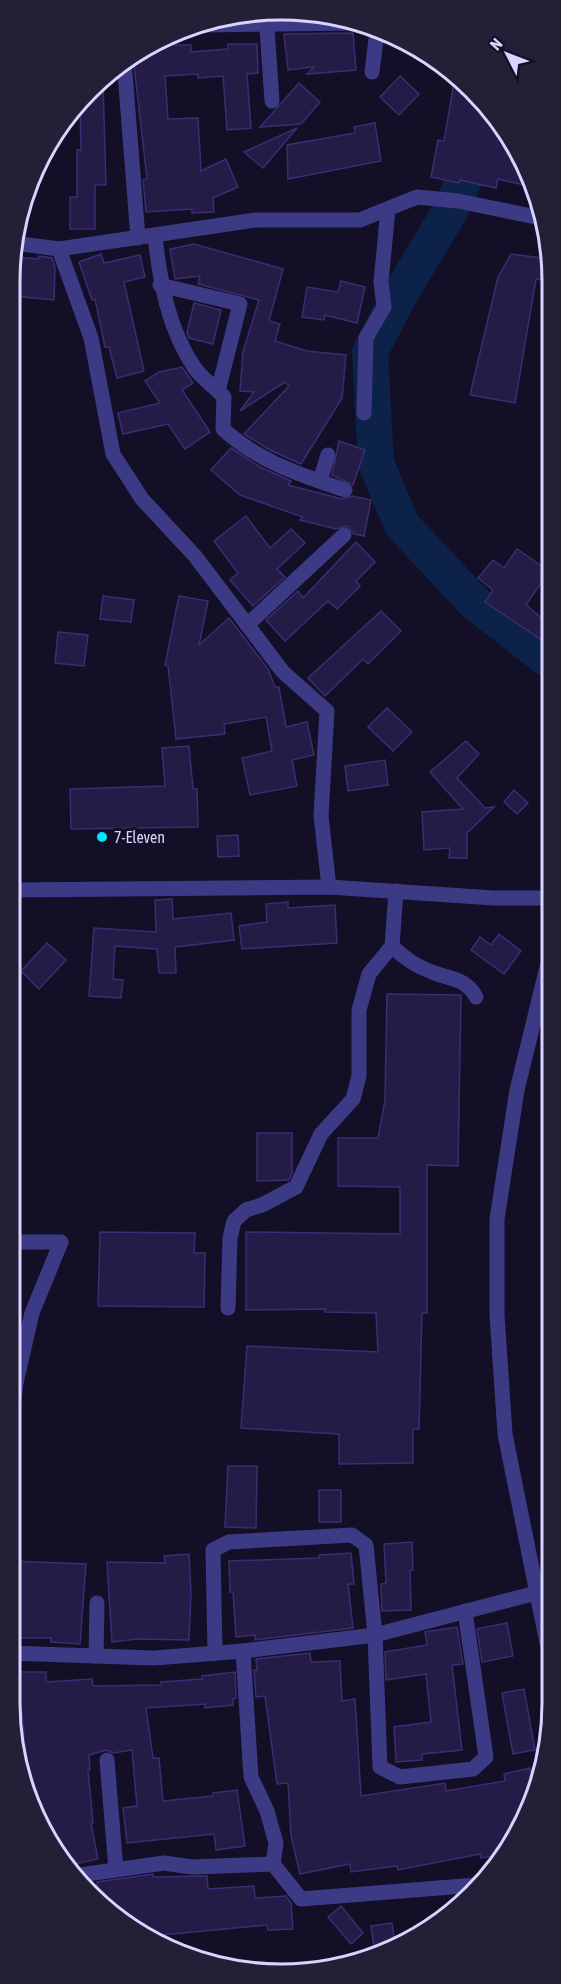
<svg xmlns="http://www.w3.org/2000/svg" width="561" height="1984" font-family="'Asap Condensed',sans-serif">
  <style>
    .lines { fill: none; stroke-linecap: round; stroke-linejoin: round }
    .river { stroke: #0c2248; stroke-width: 36 }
    .building { fill: #241b47; stroke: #3b2d73; stroke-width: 1.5 }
    .minor { stroke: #3d3a85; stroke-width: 15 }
    .poi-dot { fill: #00e5ff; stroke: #130f26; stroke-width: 2 }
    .labels { text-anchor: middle; stroke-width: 6; stroke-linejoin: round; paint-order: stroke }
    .poi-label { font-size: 16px; fill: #d9d4ff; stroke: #130f26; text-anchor: start }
    .rim { fill: none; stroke: #d9d4ff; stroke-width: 3 }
  </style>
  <rect width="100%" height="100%" fill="#130f26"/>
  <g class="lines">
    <path class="river" d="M483,100L464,180L450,211L399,296L370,352L376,463L402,525L475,603L549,660"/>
  </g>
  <g class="building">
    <path d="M353,33L356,70L307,74L314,67L288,70L284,34Z"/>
    <path d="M228,44H257L258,73L247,74L251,128L227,130L223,76L198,78V74L165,76L168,119L198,118L201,171L226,159L238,187L213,198L214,212L192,213V209L146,212L143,180L147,179L134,65L138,64L137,52L152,45H191V52L228,49Z"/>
    <path d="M400,76L419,94L399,115L380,97Z"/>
    <path d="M455,77L484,101L524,161L532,187L498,179L496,188L460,180L459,183L431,177L438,140L444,141Z"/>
    <path d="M103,82L106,185H95V229H70V197H77V150H81L80,105Z"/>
    <path d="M299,83L320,102L301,124L260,127Z"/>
    <path d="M375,123L381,161L288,179L287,145L355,133L354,127Z"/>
    <path d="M297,128L263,168L244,152Z"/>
    <path d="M194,244L283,269L269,321L280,324L275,341L307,351L346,355L342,398L301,464L270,450L244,434L289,386L285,382L240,411L254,392L240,391L243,352L259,300L198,284L200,276L175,279L170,249Z"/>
    <path d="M101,254L104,263L140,255L145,277L124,282L144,371L117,378L109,347H105L95,299L92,300L79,262Z"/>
    <path d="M511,254L550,259V281L536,279L515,403L470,395L498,277Z"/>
    <path d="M39,256L52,258L55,267L54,300L14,296V257L39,259Z"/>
    <path d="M341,281L365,287L357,323L325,315L324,320L302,317L307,287L338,292Z"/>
    <path d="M194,303L221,310L213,344L189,338L187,333Z"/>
    <path d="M182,367L193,383L182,390L210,432L185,449L168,424L123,434L118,413L160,403L145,381L159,372Z"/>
    <path d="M339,441L365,450L353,485L332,475Z"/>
    <path d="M231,448L260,467L291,481L288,485L342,499L352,496L371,500L364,536L354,534L347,526L336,529L300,520L303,517L240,495L211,470Z"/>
    <path d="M246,516L270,548L291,529L305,543L277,569L285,577L253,606L230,580L238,573L214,541Z"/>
    <path d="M356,542L375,562L356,581L360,586L337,609L328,601L285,641L266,620L298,591L303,598Z"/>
    <path d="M517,549L549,571L526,605L549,624V645L485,602L493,590L478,578L493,560L504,568Z"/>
    <path d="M103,596L134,600L131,622L100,619Z"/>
    <path d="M179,596L208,601L199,645L229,618L268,669L275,687H279L286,727L307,722L314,755L292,760L297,786L250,795L242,758L272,751L266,717L224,724L225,734L176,739L168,666L165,665Z"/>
    <path d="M381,611L401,631L368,664L363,659L325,696L308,678Z"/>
    <path d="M58,632L88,635L84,666L55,663Z"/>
    <path d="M387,708L412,732L393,751L368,727Z"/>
    <path d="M466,741L479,754L457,778L485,808L494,807L467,833V858H449L450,848L424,850L422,812L463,809L430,772Z"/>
    <path d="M189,746L193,789H197L198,827L71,829L70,789L165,786L162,748Z"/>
    <path d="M385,760L388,785L348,791L345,766Z"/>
    <path d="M514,790L528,803L517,814L504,802Z"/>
    <path d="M238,835L239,856L218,857L217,836Z"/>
    <path d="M172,899L173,919L231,913L234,940L175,947L176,973H159L157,949L115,946L113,979L123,980L121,998L89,996L94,928L156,932L155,900Z"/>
    <path d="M288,902V908L335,905L337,943L242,949L239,926L267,922L266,904Z"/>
    <path d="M499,934L521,951L504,974L471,950L480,937L491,945Z"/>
    <path d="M47,943L66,960L39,989L21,971Z"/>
    <path d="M387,994L461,995L458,1166L427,1165V1313H422L419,1429H413V1463L339,1464V1434L241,1428L247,1346L378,1352L376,1313L325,1312V1309L246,1310V1232L400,1234V1187L338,1186V1138H378L385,1100Z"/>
    <path d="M257,1133H292V1173L289,1180L257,1181Z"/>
    <path d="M100,1232L195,1233L194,1253H205L204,1307L98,1306Z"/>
    <path d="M228,1466H257L256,1528L225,1527Z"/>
    <rect x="319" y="1490" width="22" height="32"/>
    <path d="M412,1542L413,1570H410L411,1610L382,1611L381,1584L386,1583L384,1544Z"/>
    <path d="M351,1553L354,1584H348L353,1628L255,1640V1635L236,1637L233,1592H230L229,1561L319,1558V1555Z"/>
    <path d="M189,1554L191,1592L189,1640L137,1639L112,1642L107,1562L165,1563L164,1556Z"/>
    <path d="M11,1561L86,1564L80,1644L51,1642V1638H15V1596H11Z"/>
    <path d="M507,1623L513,1656L482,1662L477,1629Z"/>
    <path d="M457,1627L463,1664L452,1665L462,1750L422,1754V1760L396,1762L394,1727L431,1722L426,1674L386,1680L385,1652L427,1645L425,1632Z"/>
    <path d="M310,1653L311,1662L340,1661L342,1701L355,1699L361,1796L445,1783L446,1791L505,1781L504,1774L530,1768L534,1790L515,1840L503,1854L481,1858L480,1854L398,1870L397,1866L351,1872L350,1864L300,1874L291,1836L288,1783L277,1784L265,1696L256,1697L254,1670H257L256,1659Z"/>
    <path d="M16,1672H46V1682L92,1679L93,1686L161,1685V1682L202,1679V1676L235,1672L236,1698L233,1699V1705L205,1708V1704L146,1708L153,1758H159L163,1801L213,1796V1793L237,1790L245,1846L216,1850L214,1834L127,1843L123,1808L137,1806L132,1750L113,1753L106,1750L89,1755L90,1770H88L93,1823H91L98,1859L66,1866L30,1807L22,1712H16Z"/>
    <path d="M524,1689L535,1750L513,1754L502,1693Z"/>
    <path d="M153,1874V1877L207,1876L208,1889L254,1886L255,1898L286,1896L291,1903L293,1929L268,1930L267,1925L162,1935L160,1947L98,1899L97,1882Z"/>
    <path d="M341,1906L363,1933L351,1944L328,1917Z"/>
    <path d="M392,1923L395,1944L375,1954L371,1926Z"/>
  </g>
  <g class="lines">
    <g class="minor">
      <path d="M266,14L272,101"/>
      <path d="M202,25L356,23"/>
      <path d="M124,60L138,238"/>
      <path d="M372,72L377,31"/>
      <path d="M155,236C160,282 168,328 194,367C201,378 215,387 224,397L223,429C259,462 299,474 345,490"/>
      <path d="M14,243L59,249L256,220H360L417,197L458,201L541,218"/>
      <path d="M59,249L91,338L113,454L142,499L195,556L283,672L327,711L321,816L329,887"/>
      <path d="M160,285L240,304L218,391"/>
      <path d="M364,413L366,338L384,307L381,282L388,209"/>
      <path d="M320,481L328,455"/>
      <path d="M247,625L344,535"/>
      <path d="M12,890L329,887L494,898H548"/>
      <path d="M392,946C403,957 417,967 432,972C449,979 466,978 476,997"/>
      <path d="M228,1308L230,1238L234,1221L246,1210L262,1205L296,1187L321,1134L353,1099L359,1076V1010L369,974L392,946L396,891"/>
      <path d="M10,1435L16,1383L32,1313L61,1242H11"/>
      <path d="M547,1643L505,1434L497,1315V1219L517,1090L548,963"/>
      <path d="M9,1653L154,1658L243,1651"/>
      <path d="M215,1653L213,1550L229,1542L352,1535L366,1545L375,1635L380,1767L400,1777L473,1769L486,1757L465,1611"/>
      <path d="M96,1656L97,1603"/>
      <path d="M107,1760L116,1870"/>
      <path d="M273,1864L276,1843L267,1811L251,1777L243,1651L375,1635L536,1593"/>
      <path d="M73,1876L164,1863L192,1867L273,1864L301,1899L476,1885"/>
    </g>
  </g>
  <circle class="poi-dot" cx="102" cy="837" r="6"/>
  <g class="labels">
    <g class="poi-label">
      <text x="114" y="843">7-Eleven</text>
    </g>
  </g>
  <path d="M0 0H561V1984H0ZM281 20H281A261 261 0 0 1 542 281V1703A261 261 0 0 1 281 1964H281A261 261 0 0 1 20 1703V281A261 261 0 0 1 281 20Z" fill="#231f37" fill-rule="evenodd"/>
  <path class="rim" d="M281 20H281A261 261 0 0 1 542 281V1703A261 261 0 0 1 281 1964H281A261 261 0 0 1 20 1703V281A261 261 0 0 1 281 20Z"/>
  <g transform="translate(507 54) rotate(312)" stroke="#130f26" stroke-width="4.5" paint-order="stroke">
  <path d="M0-4.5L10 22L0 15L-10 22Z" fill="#d9d4ff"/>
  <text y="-9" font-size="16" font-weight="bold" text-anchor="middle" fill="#d9d4ff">N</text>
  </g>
</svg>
